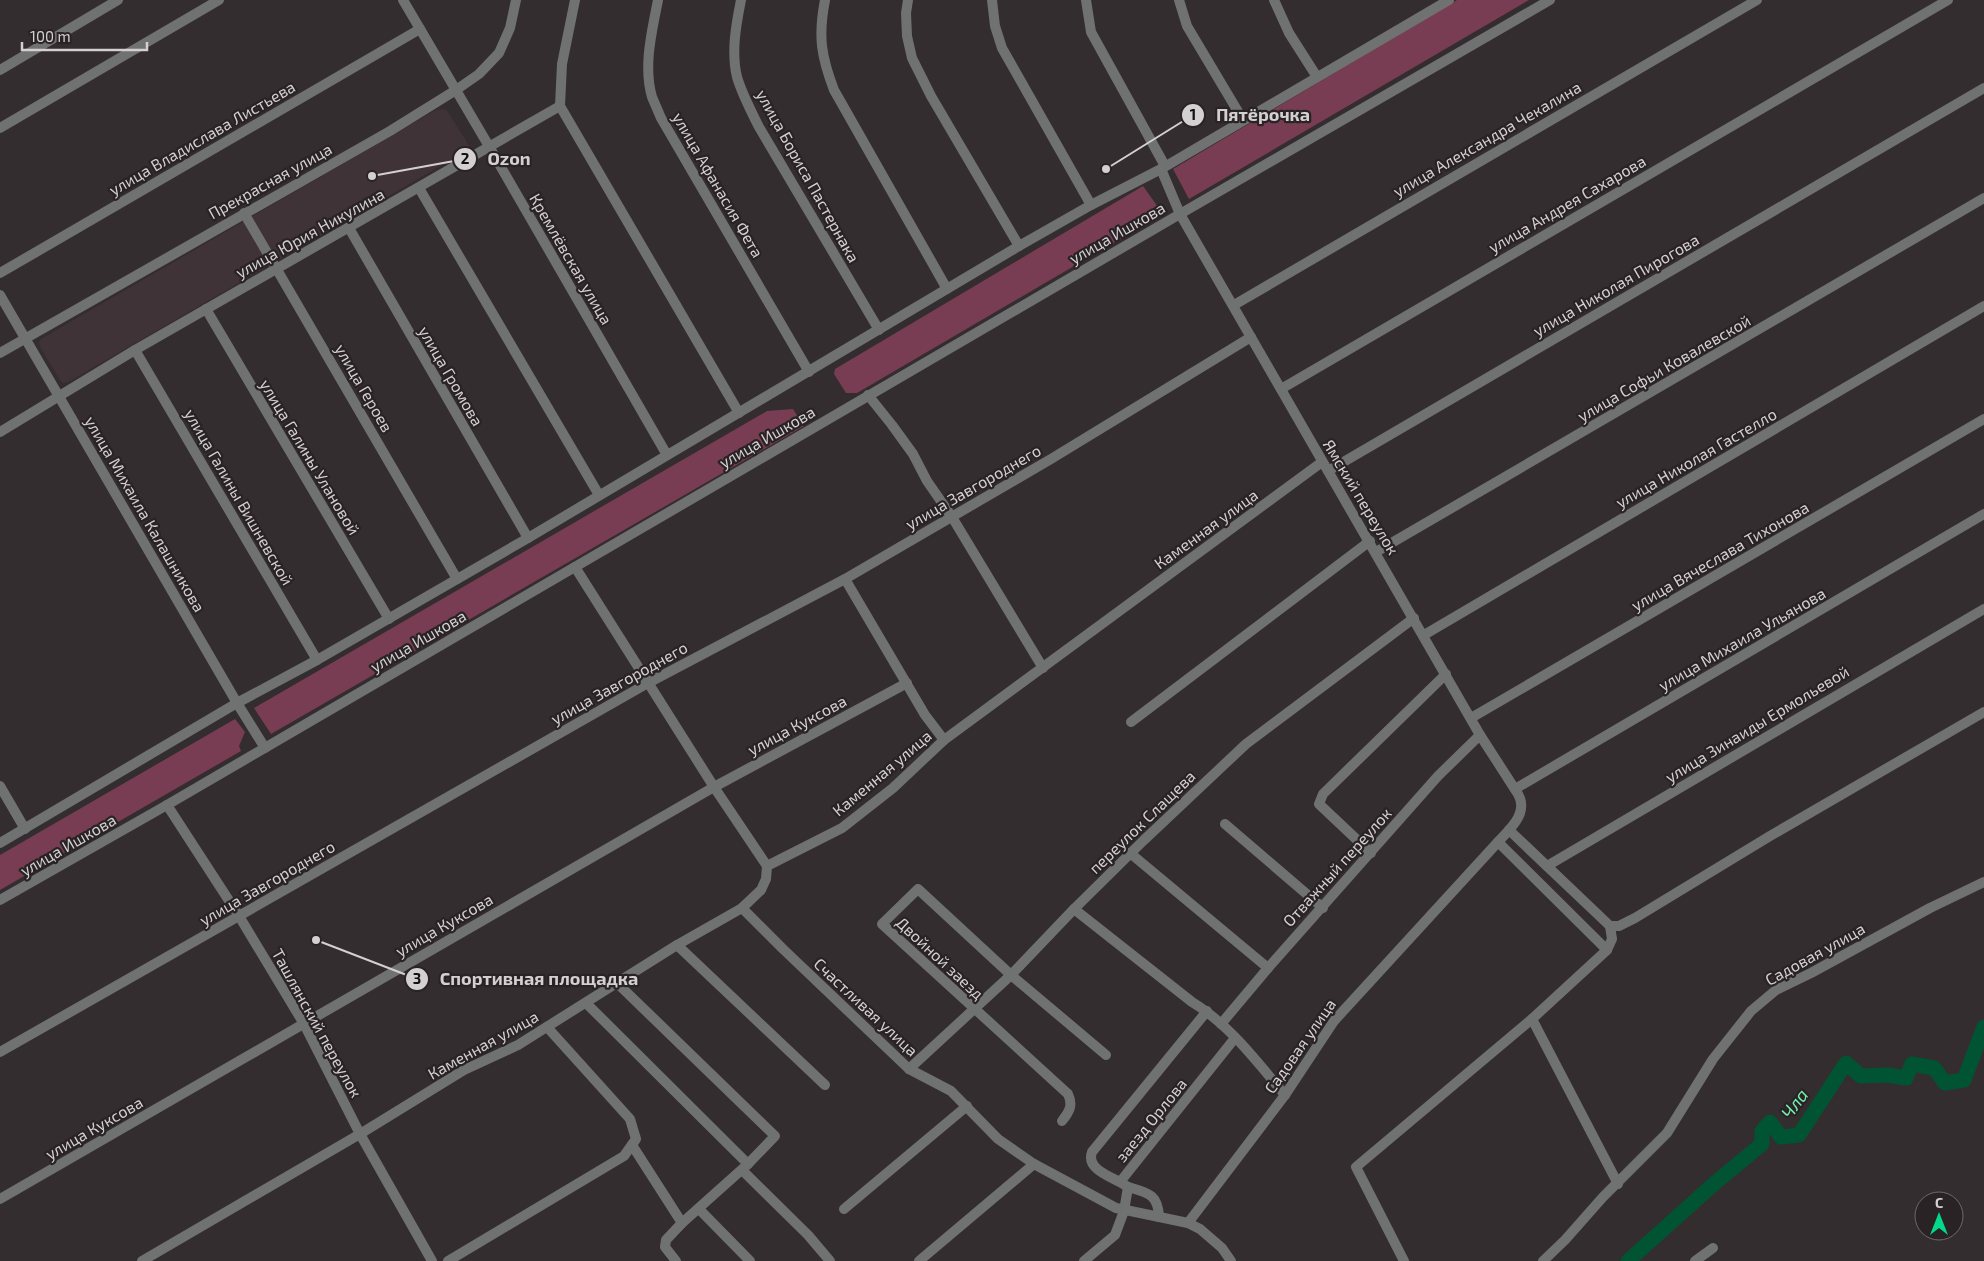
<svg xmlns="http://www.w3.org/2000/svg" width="1984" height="1261" font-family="'Exo 2',sans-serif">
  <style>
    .built { fill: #403337 }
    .green { fill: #783d52 }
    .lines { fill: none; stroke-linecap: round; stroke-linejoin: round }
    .river { stroke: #005433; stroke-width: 15 }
    .minor { stroke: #707271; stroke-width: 10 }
    .labels { text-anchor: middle; stroke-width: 4.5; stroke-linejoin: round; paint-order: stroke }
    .street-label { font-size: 16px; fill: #d4d0d1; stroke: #292325 }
    .water-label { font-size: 18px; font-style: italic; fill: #72efae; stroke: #292325 }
    .leader { fill: none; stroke: #d4d0d1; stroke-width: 2 }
    .callout-dot { fill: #d4d0d1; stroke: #292325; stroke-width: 2 }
    .mark-label { font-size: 15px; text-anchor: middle; font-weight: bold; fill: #111 }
    .callout-label { font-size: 18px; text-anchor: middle; font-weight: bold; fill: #d4d0d1; stroke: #292325; stroke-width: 4.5; stroke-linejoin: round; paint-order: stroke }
  </style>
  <rect width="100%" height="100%" fill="#332d2f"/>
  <path class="built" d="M443,109L447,111L465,139L469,146L466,151L68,382L63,383L60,380L40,347L39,342L41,339L436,110Z"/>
  <g class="green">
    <path d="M1457,0H1529L1189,199L1173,169Z"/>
    <path d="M1143,186L1163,214L857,393H846L834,374L835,369Z"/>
    <path d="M793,409L804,426L271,734L254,708L767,411Z"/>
    <path d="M235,719L245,732L239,746L241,751L0,890V855Z"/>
  </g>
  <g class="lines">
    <path class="river" d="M1628,1261L1716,1182L1762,1144V1131L1770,1122L1781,1137L1799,1135L1846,1063L1861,1076L1887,1075L1906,1078L1912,1064L1934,1068L1945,1083L1964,1080L1984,1027"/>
    <g class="minor">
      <path d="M403,0L490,148L667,455"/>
      <path d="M658,0C652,31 643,66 652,97C655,104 658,111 661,118L809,372"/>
      <path d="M741,0C736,25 731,52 737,77C742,94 751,111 759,127L879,330"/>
      <path d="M825,0C818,36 821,56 834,90L947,289"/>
      <path d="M908,0L906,13L907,36L912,58L931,96L1019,246"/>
      <path d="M992,0L995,26L1002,48L1091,205"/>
      <path d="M1086,0L1091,32L1165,166"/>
      <path d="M1179,0L1187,26L1243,120"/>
      <path d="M1274,0L1289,33L1317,77"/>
      <path d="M0,70L118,0"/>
      <path d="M560,106L739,413"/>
      <path d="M0,128L219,0"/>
      <path d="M1161,169L1180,214L1480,735L1518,794C1529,813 1510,829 1498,842L1334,1021L1285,1095L1188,1223"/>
      <path d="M419,188L599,495"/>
      <path d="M244,213L457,579"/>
      <path d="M349,228L528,538"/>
      <path d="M0,273L420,29"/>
      <path d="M0,295L237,703L265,748"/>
      <path d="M1234,305L1757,0"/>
      <path d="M206,309L389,619"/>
      <path d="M135,350L317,660"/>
      <path d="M0,353L390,131L456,90L479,74L499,53L510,28L516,0"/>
      <path d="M1281,389L1948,0"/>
      <path d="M868,395L892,425L913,454L927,481L952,517L1043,668"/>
      <path d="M0,432L135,350L560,106L562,64L575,0"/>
      <path d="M1328,471L1984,88"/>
      <path d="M1376,552L1984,198"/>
      <path d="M575,567L714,787L767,866"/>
      <path d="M845,579L925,715L944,740"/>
      <path d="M1424,635L1984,306"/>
      <path d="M1471,718L1984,419"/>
      <path d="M1131,722L1370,541"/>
      <path d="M0,786L25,829"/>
      <path d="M1515,789L1984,514"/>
      <path d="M167,805L239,916L304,1024L360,1134L432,1261"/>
      <path d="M1225,824L1323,908"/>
      <path d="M1498,842L1607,950"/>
      <path d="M0,843L237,703L317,660L528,538L1019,246L1091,205L1161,169L1449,0"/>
      <path d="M1130,853L1268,968"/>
      <path d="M1371,853L1319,804L1323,794L1446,674"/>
      <path d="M1547,866L1984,609"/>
      <path d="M0,900L167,805L1180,214L1550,0"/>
      <path d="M742,908L783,949L909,1069L951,1091L998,1139L1034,1164L1116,1208L1188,1223L1200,1229L1222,1248L1231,1261"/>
      <path d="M1074,909L1192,1002C1230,1025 1257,1062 1285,1095"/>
      <path d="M1610,926H1619L1635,918L1770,836L1984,712"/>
      <path d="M677,945L825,1085"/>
      <path d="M617,983L775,1136L748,1164"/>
      <path d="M586,1003L748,1164L682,1223"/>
      <path d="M1207,1011L1092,1152C1086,1168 1108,1176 1120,1182L1235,1038"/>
      <path d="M1532,1019L1618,1184"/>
      <path d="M1221,1024L1268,968L1438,776L1480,735"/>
      <path d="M0,1052L648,683L845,579L1051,459L1251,337"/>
      <path d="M909,1069L1011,975L1074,909L1144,840L1246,744L1414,618"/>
      <path d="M1062,1121C1070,1111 1073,1105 1068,1094L882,924L918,889L1011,975L1106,1055"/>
      <path d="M632,1145L682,1223L666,1240L665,1247L676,1261"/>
      <path d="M742,1170L808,1235L830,1261"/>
      <path d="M1128,1187C1148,1193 1158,1194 1159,1217"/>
      <path d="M0,1199L714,787L907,683"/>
      <path d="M699,1209L750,1261"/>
      <path d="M844,1209L967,1106"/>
      <path d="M142,1261L360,1134L464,1070L518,1045L677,945L742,908L761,890L766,879L767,866L842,828L893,788L944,740L1322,462"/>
      <path d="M448,1261L624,1156L636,1139L630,1119L547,1027"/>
      <path d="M919,1261L1034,1164"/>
      <path d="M1084,1261L1115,1235L1124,1211L1128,1187L1120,1182"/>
      <path d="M1404,1261L1356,1167L1532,1019L1607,950L1612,939L1610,926L1509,830"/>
      <path d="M1543,1261L1565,1240L1603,1197L1667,1133L1713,1059L1751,1011L1776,990L1811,973L1930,908L1984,882"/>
      <path d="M1695,1261L1713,1248"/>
    </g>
  </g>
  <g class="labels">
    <g class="street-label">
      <text transform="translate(202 138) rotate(-30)" y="6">улица Владислава Листьева</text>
      <text transform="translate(1487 139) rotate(-30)" y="6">улица Александра Чекалина</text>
      <text transform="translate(808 176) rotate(61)" y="6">улица Бориса Пастернака</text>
      <text transform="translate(270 181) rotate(-29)" y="6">Прекрасная улица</text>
      <text transform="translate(718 185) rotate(60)" y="6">улица Афанасия Фета</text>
      <text transform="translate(1567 204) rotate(-30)" y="6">улица Андрея Сахарова</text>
      <text transform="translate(310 233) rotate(-29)" y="6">улица Юрия Никулина</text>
      <text transform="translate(1117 233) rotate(-30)" y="6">улица Ишкова</text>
      <text transform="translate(571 259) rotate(60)" y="6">Кремлёвская улица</text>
      <text transform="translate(1616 285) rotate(-30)" y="6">улица Николая Пирогова</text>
      <text transform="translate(1664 368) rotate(-30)" y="6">улица Софьи Ковалевской</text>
      <text transform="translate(451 376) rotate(60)" y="6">улица Громова</text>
      <text transform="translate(364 388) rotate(60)" y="6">улица Героев</text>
      <text transform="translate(767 437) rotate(-30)" y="6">улица Ишкова</text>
      <text transform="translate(310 457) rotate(59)" y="6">улица Галины Улановой</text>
      <text transform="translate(1696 458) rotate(-30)" y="6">улица Николая Гастелло</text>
      <text transform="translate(973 487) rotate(-30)" y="6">улица Завгороднего</text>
      <text transform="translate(239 497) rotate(60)" y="6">улица Галины Вишневской</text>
      <text transform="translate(1361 497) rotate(59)" y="6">Ямский переулок</text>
      <text transform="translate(145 514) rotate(60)" y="6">улица Михаила Калашникова</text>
      <text transform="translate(1206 529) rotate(-36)" y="6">Каменная улица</text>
      <text transform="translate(1720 556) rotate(-30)" y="6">улица Вячеслава Тихонова</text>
      <text transform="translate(1742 639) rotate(-30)" y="6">улица Михаила Ульянова</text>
      <text transform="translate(418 641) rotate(-30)" y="6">улица Ишкова</text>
      <text transform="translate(619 683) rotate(-29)" y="6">улица Завгороднего</text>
      <text transform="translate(1757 724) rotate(-31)" y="6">улица Зинаиды Ермольевой</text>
      <text transform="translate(797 725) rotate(-28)" y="6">улица Куксова</text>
      <text transform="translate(882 773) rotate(-40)" y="6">Каменная улица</text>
      <text transform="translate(1142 822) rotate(-44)" y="6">переулок Слащева</text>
      <text transform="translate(68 845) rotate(-30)" y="6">улица Ишкова</text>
      <text transform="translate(1337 867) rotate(-48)" y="6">Отважный переулок</text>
      <text transform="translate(267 883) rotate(-30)" y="6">улица Завгороднего</text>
      <text transform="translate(444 925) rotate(-30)" y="6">улица Куксова</text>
      <text transform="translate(1815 954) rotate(-29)" y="6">Садовая улица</text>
      <text transform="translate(940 958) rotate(43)" y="6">Двойной заезд</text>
      <text transform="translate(866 1007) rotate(43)" y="6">Счастливая улица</text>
      <text transform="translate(317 1023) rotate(61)" y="6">Ташлянский переулок</text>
      <text transform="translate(483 1045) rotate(-29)" y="6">Каменная улица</text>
      <text transform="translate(1300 1046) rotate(-55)" y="6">Садовая улица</text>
      <text transform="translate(1151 1120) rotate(-51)" y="6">заезд Орлова</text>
      <text transform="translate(94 1128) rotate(-30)" y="6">улица Куксова</text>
    </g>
    <g class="water-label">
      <text transform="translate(1795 1104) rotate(-53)" y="6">Чла</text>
    </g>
  </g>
  <path class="leader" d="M1106 169L1193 115M372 176L465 159M316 940L417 979"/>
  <g class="callout-dot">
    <circle cx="1106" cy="169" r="5"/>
    <circle cx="372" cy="176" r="5"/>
    <circle cx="316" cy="940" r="5"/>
    <circle cx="1193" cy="115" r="12"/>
    <circle cx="465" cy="159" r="12"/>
    <circle cx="417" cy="979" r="12"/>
  </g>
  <g class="mark-label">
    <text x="1193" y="120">1</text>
    <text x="465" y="164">2</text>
    <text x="417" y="984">3</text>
  </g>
  <g class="callout-label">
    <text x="1263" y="121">Пятёрочка</text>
    <text x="509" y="165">Ozon</text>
    <text x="539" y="985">Спортивная площадка</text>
  </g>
  <g transform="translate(1939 1216)"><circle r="24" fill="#292325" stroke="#6d686a"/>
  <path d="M0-4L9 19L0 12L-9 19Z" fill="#04d98b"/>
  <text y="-8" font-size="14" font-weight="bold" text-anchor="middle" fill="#d4d0d1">С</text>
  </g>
  <path d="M22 42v8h125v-8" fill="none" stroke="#d4d0d1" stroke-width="2.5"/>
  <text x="30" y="42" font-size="15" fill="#d4d0d1" stroke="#292325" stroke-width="4" paint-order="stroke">100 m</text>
</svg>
